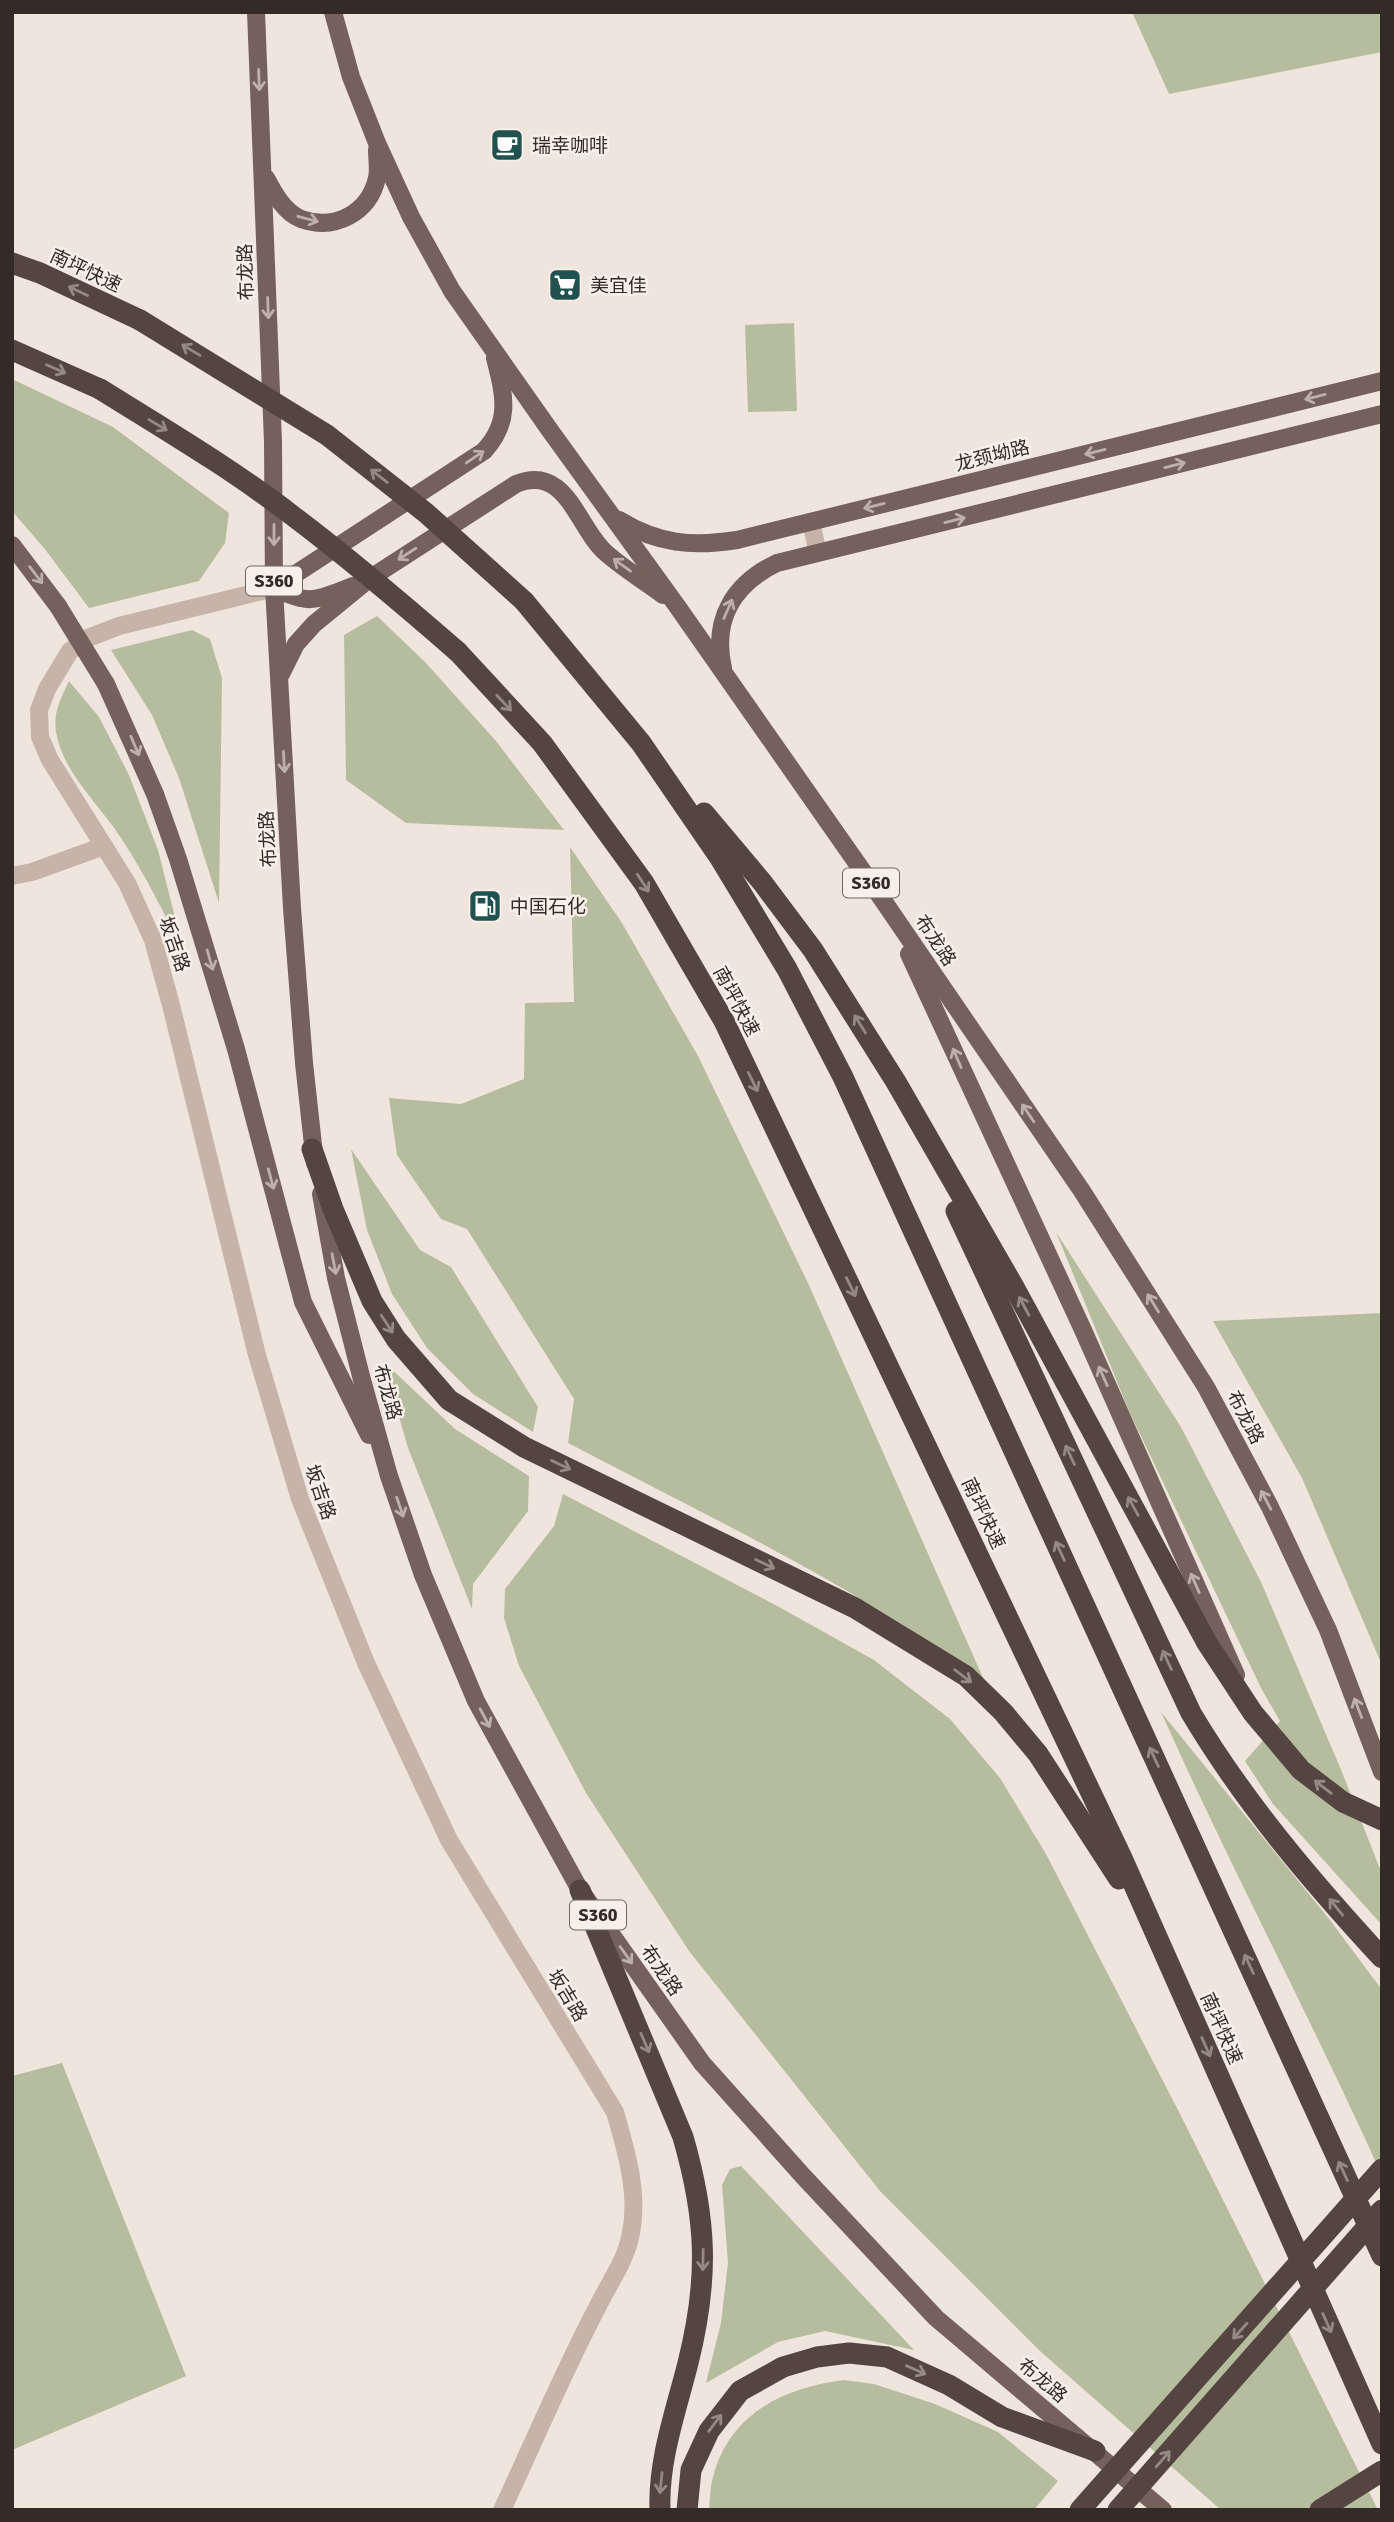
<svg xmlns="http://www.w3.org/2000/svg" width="1394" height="2522" font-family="Signika,'Noto Sans SC',sans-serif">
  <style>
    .green { fill: #b6bd9e }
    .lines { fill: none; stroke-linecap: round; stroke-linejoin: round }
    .minor { stroke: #c6b4aa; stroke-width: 18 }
    .major { stroke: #75615b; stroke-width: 18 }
    .highway { stroke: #544541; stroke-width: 21 }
    .major-bridge { stroke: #75615b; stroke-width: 18 }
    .highway-bridge { stroke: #544541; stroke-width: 21 }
    .oneway { stroke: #bdafa9 }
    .oneway2 { stroke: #968984 }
    .labels { text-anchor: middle; stroke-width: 5; stroke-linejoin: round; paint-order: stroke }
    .shield { fill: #f8efe8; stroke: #6f6662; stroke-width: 2 }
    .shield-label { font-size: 18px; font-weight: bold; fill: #342b29 }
    .poi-label { font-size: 19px; fill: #342b29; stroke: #f8efe8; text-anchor: start }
    .street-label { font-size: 19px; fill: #342b29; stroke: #f8efe8 }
  </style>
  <rect width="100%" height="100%" fill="#efe5dd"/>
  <g class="green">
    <path d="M1132,12H1382V52L1169,94Z"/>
    <path d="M794,323L797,411L748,412L745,325Z"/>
    <path d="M12,379L113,427L229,513L225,543L199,581L89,608L44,548L12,511Z"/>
    <path d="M377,616L426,663L496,741L564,830L406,823L346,780L344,635Z"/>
    <path d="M192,630L210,639L222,678L219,903L179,778L152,715L111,650Z"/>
    <path d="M69,681L99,717L129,775L158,850L185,957C166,916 146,876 121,838C99,804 63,773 56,732C53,712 61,698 69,681Z"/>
    <path d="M570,847L622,923L698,1056L808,1283L984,1680C855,1585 709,1517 568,1443L574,1399L467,1229L441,1219L397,1155L389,1098L461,1104L524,1079L525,1003L574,1002Z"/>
    <path d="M351,1149L420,1250L451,1267L538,1407L533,1432L473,1394L427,1348L392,1294L367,1230Z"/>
    <path d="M1056,1232L1181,1427L1261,1582L1342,1772L1382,1874V1925L1273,1804L1245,1761L1280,1721L1262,1690L1129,1411Z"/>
    <path d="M1382,1313V1665L1302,1478L1213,1321Z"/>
    <path d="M383,1361L455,1429L529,1476L528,1511L473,1584L472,1609L408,1448Z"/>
    <path d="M563,1494L781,1608L874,1660L950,1719L1000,1778L1046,1854L1179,2112L1378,2510H1221L1040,2351L880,2191L689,1951L586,1793L519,1666L504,1618L505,1589L554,1526Z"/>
    <path d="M1161,1712L1330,1920L1382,1990V2176C1312,2020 1231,1869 1161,1712Z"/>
    <path d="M62,2063L186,2376L12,2450V2076Z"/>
    <path d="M741,2166L914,2350L825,2331L778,2342L706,2383L721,2323L728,2263L722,2185L730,2169Z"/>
    <path d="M844,2380L874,2384L935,2404L998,2432L1058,2481L1034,2510H709C710,2499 710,2487 713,2477C730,2413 783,2388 844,2380Z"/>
  </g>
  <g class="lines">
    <g class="minor">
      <path d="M811,522L818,553"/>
      <path d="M274,588L119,626L88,638L70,651L47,689L39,710L40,737L50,760L127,883L153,940L171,1005L257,1355L300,1499L366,1663L449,1840L615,2112C626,2150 639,2193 631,2233C626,2261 610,2281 598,2306C563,2372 534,2442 502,2510"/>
      <path d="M12,876L32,872L104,846"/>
    </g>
    <g class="major">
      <path d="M256,12L273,442L274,588L292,908L304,1063L315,1163"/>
      <path d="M333,12L351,77L377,143L411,217L452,291L549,429L677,606L880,896L1082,1191L1206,1387L1270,1507L1328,1630L1382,1772"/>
      <path d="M266,178C274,193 284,212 301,219C335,231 369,213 377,178C379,170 377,159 377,150"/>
      <path d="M619,520C658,544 692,547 737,540L1382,381"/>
      <path d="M12,545L58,606"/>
      <path d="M274,588L484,451C512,421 504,394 495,358"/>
      <path d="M274,588C311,606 316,600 353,586"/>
      <path d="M723,668C712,620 733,584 777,563L1382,414"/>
      <path d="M281,674L296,644L314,624L369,579L516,484C567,463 577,528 606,553C623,568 644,581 663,595"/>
      <path d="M106,684L155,794L178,859L236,1049L303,1302L369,1435"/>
      <path d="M909,954L1083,1330L1236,1675"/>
      <path d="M321,1194L336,1278L362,1380L389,1476L423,1575L476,1701L580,1890L702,2063L803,2176L936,2318L1163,2510"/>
    </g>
    <g class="highway">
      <path d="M12,263L40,273L140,320"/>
      <path d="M12,350L100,389"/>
      <path d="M524,601L641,743L720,858L787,969L843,1077L1382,2256"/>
      <path d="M458,652L542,743L644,883L724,1021L1122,1858L1382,2444"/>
      <path d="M704,813L762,882L813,950L896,1082L1014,1287L1207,1643L1253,1713L1301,1770L1343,1802L1382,1820"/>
      <path d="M312,1149L333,1209L372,1301L396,1339L449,1400L524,1447L855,1608L966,1676L1003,1712L1038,1754L1119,1879"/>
      <path d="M956,1211L1191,1713C1244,1802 1312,1882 1382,1958"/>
      <path d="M580,1890L683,2137C707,2220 709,2279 688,2363C676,2411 658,2460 660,2510"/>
      <path d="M687,2510L691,2470L709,2431L740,2391L783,2367L817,2357L849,2353L887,2357L949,2385L1002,2417L1095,2451"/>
      <path d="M1320,2510L1382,2471"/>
    </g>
    <path class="major-bridge" d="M58,606L106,684"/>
    <g class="highway-bridge">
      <path d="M140,320L327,435L426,513L524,601"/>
      <path d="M100,389C166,430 232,469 293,516C350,559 404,605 458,652"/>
      <path d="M1080,2510L1382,2169"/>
      <path d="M1118,2510L1382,2210"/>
    </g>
  </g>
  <defs><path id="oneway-shaft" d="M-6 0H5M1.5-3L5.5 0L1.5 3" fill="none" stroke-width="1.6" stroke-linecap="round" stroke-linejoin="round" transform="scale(1.75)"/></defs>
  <g class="oneway">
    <use href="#oneway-shaft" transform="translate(259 80) rotate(88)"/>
    <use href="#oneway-shaft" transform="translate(308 219) rotate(15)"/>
    <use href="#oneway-shaft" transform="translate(268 308) rotate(88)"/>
    <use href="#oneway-shaft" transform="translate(1315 397) rotate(166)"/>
    <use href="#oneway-shaft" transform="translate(1095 452) rotate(166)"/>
    <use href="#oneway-shaft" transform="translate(475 457) rotate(-34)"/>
    <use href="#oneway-shaft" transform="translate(1175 465) rotate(-14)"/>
    <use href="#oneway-shaft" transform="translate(874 506) rotate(166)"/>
    <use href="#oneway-shaft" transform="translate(955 520) rotate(-14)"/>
    <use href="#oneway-shaft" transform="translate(274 535) rotate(90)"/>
    <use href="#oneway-shaft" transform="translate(407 554) rotate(147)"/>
    <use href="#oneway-shaft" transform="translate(622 565) rotate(-144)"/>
    <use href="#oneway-shaft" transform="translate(36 575) rotate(53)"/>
    <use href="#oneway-shaft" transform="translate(728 609) rotate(-66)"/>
    <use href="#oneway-shaft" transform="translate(135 746) rotate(67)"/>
    <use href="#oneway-shaft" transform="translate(284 762) rotate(87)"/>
    <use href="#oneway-shaft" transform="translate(210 960) rotate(74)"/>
    <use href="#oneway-shaft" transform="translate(957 1058) rotate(-113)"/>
    <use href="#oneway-shaft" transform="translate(1028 1113) rotate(-124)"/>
    <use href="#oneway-shaft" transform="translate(271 1179) rotate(75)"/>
    <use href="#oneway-shaft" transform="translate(334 1264) rotate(79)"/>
    <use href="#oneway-shaft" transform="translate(1153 1303) rotate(-122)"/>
    <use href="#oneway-shaft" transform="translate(1103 1376) rotate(-114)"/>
    <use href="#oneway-shaft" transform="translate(1266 1500) rotate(-118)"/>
    <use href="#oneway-shaft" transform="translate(400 1507) rotate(71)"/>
    <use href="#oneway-shaft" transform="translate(1195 1583) rotate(-114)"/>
    <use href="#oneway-shaft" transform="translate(1358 1708) rotate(-111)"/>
    <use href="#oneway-shaft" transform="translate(485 1718) rotate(62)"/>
    <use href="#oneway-shaft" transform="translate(626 1955) rotate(55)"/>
  </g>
  <g class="oneway2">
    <use href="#oneway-shaft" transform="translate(78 291) rotate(-155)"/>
    <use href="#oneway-shaft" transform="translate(191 350) rotate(-149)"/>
    <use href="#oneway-shaft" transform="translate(56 369) rotate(24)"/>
    <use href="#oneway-shaft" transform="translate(158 425) rotate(31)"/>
    <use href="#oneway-shaft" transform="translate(379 476) rotate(-142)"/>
    <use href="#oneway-shaft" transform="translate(504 703) rotate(47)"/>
    <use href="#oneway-shaft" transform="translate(643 883) rotate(57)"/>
    <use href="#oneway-shaft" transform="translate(860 1024) rotate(-122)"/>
    <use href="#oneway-shaft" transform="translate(753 1082) rotate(64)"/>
    <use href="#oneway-shaft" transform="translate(851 1287) rotate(64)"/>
    <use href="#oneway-shaft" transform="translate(1024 1306) rotate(-118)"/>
    <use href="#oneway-shaft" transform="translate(387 1324) rotate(57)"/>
    <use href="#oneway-shaft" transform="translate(1070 1455) rotate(-115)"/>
    <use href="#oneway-shaft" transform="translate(561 1465) rotate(26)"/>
    <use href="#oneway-shaft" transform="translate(1133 1506) rotate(-119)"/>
    <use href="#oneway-shaft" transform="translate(1060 1551) rotate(-115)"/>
    <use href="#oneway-shaft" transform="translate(765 1564) rotate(26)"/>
    <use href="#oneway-shaft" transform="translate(1167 1660) rotate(-115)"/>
    <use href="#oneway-shaft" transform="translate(963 1676) rotate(37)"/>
    <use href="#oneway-shaft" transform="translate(1154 1757) rotate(-115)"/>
    <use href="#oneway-shaft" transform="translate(1323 1787) rotate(-142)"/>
    <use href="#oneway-shaft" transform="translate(1336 1907) rotate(-129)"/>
    <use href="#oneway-shaft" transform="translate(1249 1964) rotate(-115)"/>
    <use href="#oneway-shaft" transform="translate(645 2043) rotate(67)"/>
    <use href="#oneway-shaft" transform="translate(1206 2047) rotate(66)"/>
    <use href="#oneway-shaft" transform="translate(1343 2171) rotate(-115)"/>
    <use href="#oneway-shaft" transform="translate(703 2260) rotate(91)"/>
    <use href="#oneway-shaft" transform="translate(1327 2323) rotate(66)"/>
    <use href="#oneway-shaft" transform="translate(1240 2331) rotate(132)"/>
    <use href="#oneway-shaft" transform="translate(916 2370) rotate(24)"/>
    <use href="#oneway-shaft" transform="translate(715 2423) rotate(-53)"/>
    <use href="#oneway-shaft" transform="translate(1163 2459) rotate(-49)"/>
    <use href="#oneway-shaft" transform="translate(661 2483) rotate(96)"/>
  </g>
  <defs>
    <symbol id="cafe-square" viewBox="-11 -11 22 22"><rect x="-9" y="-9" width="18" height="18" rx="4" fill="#225250" stroke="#f8efe8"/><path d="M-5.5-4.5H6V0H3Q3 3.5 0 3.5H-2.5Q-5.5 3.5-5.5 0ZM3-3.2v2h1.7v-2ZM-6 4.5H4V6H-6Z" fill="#fff"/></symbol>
    <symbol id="supermarket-square" viewBox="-11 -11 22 22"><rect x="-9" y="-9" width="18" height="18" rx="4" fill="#225250" stroke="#f8efe8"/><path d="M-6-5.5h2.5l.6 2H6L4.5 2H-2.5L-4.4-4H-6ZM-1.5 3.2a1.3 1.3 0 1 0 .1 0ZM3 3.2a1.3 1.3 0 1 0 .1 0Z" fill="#fff"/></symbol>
    <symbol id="fuel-square" viewBox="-11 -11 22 22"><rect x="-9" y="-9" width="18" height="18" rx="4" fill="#225250" stroke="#f8efe8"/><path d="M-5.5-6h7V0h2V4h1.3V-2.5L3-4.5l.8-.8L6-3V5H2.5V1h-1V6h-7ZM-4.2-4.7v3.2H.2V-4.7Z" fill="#fff"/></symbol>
  </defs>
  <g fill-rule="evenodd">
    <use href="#cafe-square" x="488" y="126" width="38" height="38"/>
    <use href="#supermarket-square" x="546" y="266" width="38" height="38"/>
    <use href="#fuel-square" x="466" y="887" width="38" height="38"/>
  </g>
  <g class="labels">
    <g class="shield">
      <rect x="246" y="566.5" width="56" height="29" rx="5"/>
      <rect x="843" y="868.5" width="56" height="29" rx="5"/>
      <rect x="570" y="1900.5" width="56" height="29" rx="5"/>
    </g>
    <g class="shield-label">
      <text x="274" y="587">S360</text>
      <text x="871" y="889">S360</text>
      <text x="598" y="1921">S360</text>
    </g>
    <g class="poi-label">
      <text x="532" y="152">瑞幸咖啡</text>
      <text x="590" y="292">美宜佳</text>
      <text x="510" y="913">中国石化</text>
    </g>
    <g class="street-label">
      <text transform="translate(86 270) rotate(25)" y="7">南坪快速</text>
      <text transform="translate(245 272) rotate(-92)" y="7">布龙路</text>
      <text transform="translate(992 455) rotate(-14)" y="7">龙颈坳路</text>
      <text transform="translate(267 839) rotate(-93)" y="7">布龙路</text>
      <text transform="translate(936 940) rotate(56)" y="7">布龙路</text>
      <text transform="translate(175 944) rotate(71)" y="7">坂吉路</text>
      <text transform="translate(737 1001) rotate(62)" y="7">南坪快速</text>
      <text transform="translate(388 1392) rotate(74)" y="7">布龙路</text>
      <text transform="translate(1246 1417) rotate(62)" y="7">布龙路</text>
      <text transform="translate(321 1492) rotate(71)" y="7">坂吉路</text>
      <text transform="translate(984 1513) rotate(65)" y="7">南坪快速</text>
      <text transform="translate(662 1970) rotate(55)" y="7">布龙路</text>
      <text transform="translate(568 1995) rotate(59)" y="7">坂吉路</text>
      <text transform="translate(1222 2028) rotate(66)" y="7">南坪快速</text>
      <text transform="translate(1043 2380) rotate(40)" y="7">布龙路</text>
    </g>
  </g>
  <rect width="1394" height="2522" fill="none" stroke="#342b29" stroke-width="28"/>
</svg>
